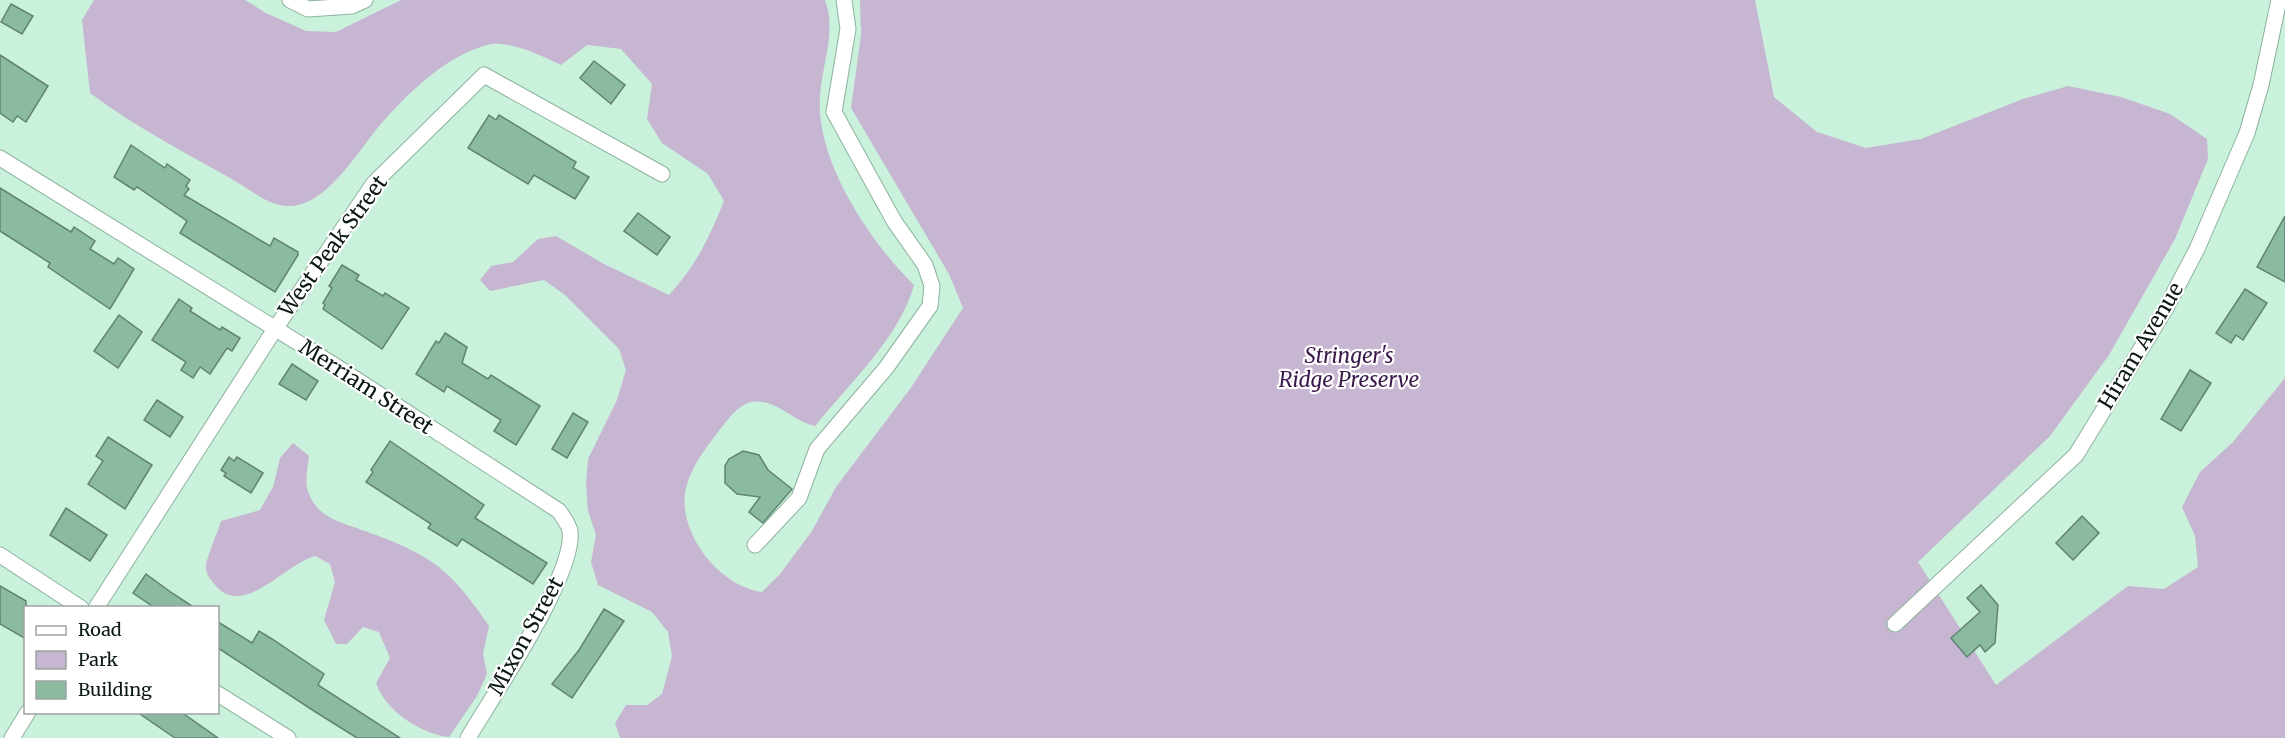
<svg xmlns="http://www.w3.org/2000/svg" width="2285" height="738" font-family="Merriweather,serif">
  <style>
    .green { fill: #c6b6d1 }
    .building { fill: #8abba1; stroke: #608471; stroke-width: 1.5 }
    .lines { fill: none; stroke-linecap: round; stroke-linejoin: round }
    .minor-casing { stroke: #8db39f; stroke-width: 17 }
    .minor { stroke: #fff; stroke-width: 15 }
    .labels { text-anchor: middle; stroke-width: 4.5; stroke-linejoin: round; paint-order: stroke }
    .street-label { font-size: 21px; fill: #0a1912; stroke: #fff }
    .park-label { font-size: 21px; font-style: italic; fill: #3a194b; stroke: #fff }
  </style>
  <rect width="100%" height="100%" fill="#caf1db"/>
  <g class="green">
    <path d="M94,0H245L266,13L306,31L336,32L401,0H825C837,31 822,64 820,96C815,160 870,242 914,285C900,337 848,385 815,426C793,422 776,398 752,402C738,404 726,422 718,432C705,449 691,467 686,488C676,531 718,586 762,592L780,574L812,531L836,487L910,389L963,308L949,274L851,108L861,35L860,0H1755L1774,97L1817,132L1866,148L1921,139L2023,99L2068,86L2121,97L2170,114L2207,139L2208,159L2175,239L2109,355L2050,436L1918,562L1996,685L2128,586L2164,589L2198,567L2195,536L2182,507L2200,472L2233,442L2285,378V738H620L615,723L626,705H647L662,694L672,656L668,632L652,612L598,585L591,562L596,535L588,511L586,484L588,459L617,400L626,370L619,349L565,295L544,280L490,291L480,280L491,266L513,262L538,239L556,236L604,264L669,295C697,264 708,240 724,201L708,174L662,143L647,119L652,84L621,49L587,45L561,65C544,57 511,41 492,44C448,53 408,93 380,125C359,150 327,205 291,206C269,207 248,188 230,178C182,151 134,126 90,93L82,20Z"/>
    <path d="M293,443L309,456C308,465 305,478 307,488C316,520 343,522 370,533C388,539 407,547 424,557C452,573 471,600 489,626L483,654L487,674L477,696L449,737C420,734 385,710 376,683L390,658L379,632L363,627L347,644H336L324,620L335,582L330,564L315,556C282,566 243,619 215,585C210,579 205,573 206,565C209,550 217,535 221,521L260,510L273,487L280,458Z"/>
  </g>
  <g class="building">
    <path d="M11,4L33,16L22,34L1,22Z"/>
    <path d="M0,55L48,86L26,122L17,116L13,122L0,113Z"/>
    <path d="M594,61L625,85L611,104L580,78Z"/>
    <path d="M489,115L496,120L499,115L576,162L573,168L589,177L575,199L534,175L528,184L468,148Z"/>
    <path d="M131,145L165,168L167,164L190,180L186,186L189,189L184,195L270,246L274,238L298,252V255L275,292L180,233L187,221L137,187L134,190L114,177Z"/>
    <path d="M0,188L71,232L74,227L95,241L90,249L114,264L118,258L134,269L110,309L48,267L50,263L0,231Z"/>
    <path d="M638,213L670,237L657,255L624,231Z"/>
    <path d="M2285,216V282L2257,267Z"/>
    <path d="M342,265L359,275L356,280L383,296L385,293L409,308L382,349L323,309L325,305L323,303L332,288L329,286Z"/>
    <path d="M2245,289L2267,303L2243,340L2236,335L2231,343L2216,333Z"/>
    <path d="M179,299L192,308L190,311L220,330L222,327L240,338L232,351L227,348L210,374L200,367L193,378L181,370L186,362L152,340Z"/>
    <path d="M119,315L142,332L118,368L94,351Z"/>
    <path d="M445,333L467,347L462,363L488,379L491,375L540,406L516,445L494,431L501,420L447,386L444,392L416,374L436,341L439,343Z"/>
    <path d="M292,364L318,381L306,400L279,384Z"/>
    <path d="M2190,370L2211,383L2181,431L2161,419Z"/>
    <path d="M157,400L183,417L170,437L144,420Z"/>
    <path d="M573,413L588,422L567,458L552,449Z"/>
    <path d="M108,437L152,465L125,509L88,484L103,461L96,456Z"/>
    <path d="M390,441L484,505L475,518L547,563L533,584L462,539L457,546L428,528L431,524L366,482L373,472L371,470Z"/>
    <path d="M743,451L759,455L768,470L792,489L763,523L749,512L760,497L737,494L725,483V466L729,459Z"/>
    <path d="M229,457L234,461L237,457L263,473L251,493L224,476L226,473L221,470Z"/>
    <path d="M66,508L107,535L90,561L50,535Z"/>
    <path d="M2082,516L2099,533L2073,560L2056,543Z"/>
    <path d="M146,574L172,593L195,608H155L133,593Z"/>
    <path d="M1981,585L1998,605L1995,643L1985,652L1980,645L1967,657L1951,638L1980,612L1967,598Z"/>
    <path d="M0,586L26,601V639L0,624Z"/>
    <path d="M604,609L624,621L572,698L552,684L579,650Z"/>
    <path d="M218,622L252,643L259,631L272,639L324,674L318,685L400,738H357L314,711L218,648Z"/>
    <path d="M137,712H181L218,738H175Z"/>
  </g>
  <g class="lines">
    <defs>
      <g id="minor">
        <path d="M290,0L308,9L352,6L365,0"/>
        <path d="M0,158L334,365L559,511C563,517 569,525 570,531C576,574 492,697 468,738"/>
        <path d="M755,545L799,498L817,449L886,368L930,306L932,286L925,265L894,221L834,112L848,29L844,0"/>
        <path d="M0,555L81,608"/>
        <path d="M96,608L275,329L374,183L484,75L662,174"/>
        <path d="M1895,624L2076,455L2166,308L2197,249L2247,133L2261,85L2279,0"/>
        <path d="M218,694L288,738"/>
        <path d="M12,738L28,712"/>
      </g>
    </defs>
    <use href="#minor" class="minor-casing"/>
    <use href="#minor" class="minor"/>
  </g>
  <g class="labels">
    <g class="street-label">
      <text transform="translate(333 246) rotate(-54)" y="7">West Peak Street</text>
      <text transform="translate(2141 346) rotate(-59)" y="7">Hiram Avenue</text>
      <text transform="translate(366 387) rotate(33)" y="7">Merriam Street</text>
      <text transform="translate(526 636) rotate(-61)" y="7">Mixon Street</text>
    </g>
    <g class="park-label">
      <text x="1349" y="363">Stringer's<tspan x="1349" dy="24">Ridge Preserve</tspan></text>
    </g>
  </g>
  <rect x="24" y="606" width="195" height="108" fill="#ffffff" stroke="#9da3a0" stroke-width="1.5"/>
  <rect x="36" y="626" width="30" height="9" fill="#ffffff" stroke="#9da3a0" stroke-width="1.5"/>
  <text x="78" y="636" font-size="18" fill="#0a1912">Road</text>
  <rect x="36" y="651" width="30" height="18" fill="#c6b6d1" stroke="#9da3a0" stroke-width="1.5"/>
  <text x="78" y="666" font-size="18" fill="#0a1912">Park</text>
  <rect x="36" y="681" width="30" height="18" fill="#8abba1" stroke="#9da3a0" stroke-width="1.5"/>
  <text x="78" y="696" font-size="18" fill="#0a1912">Building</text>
</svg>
